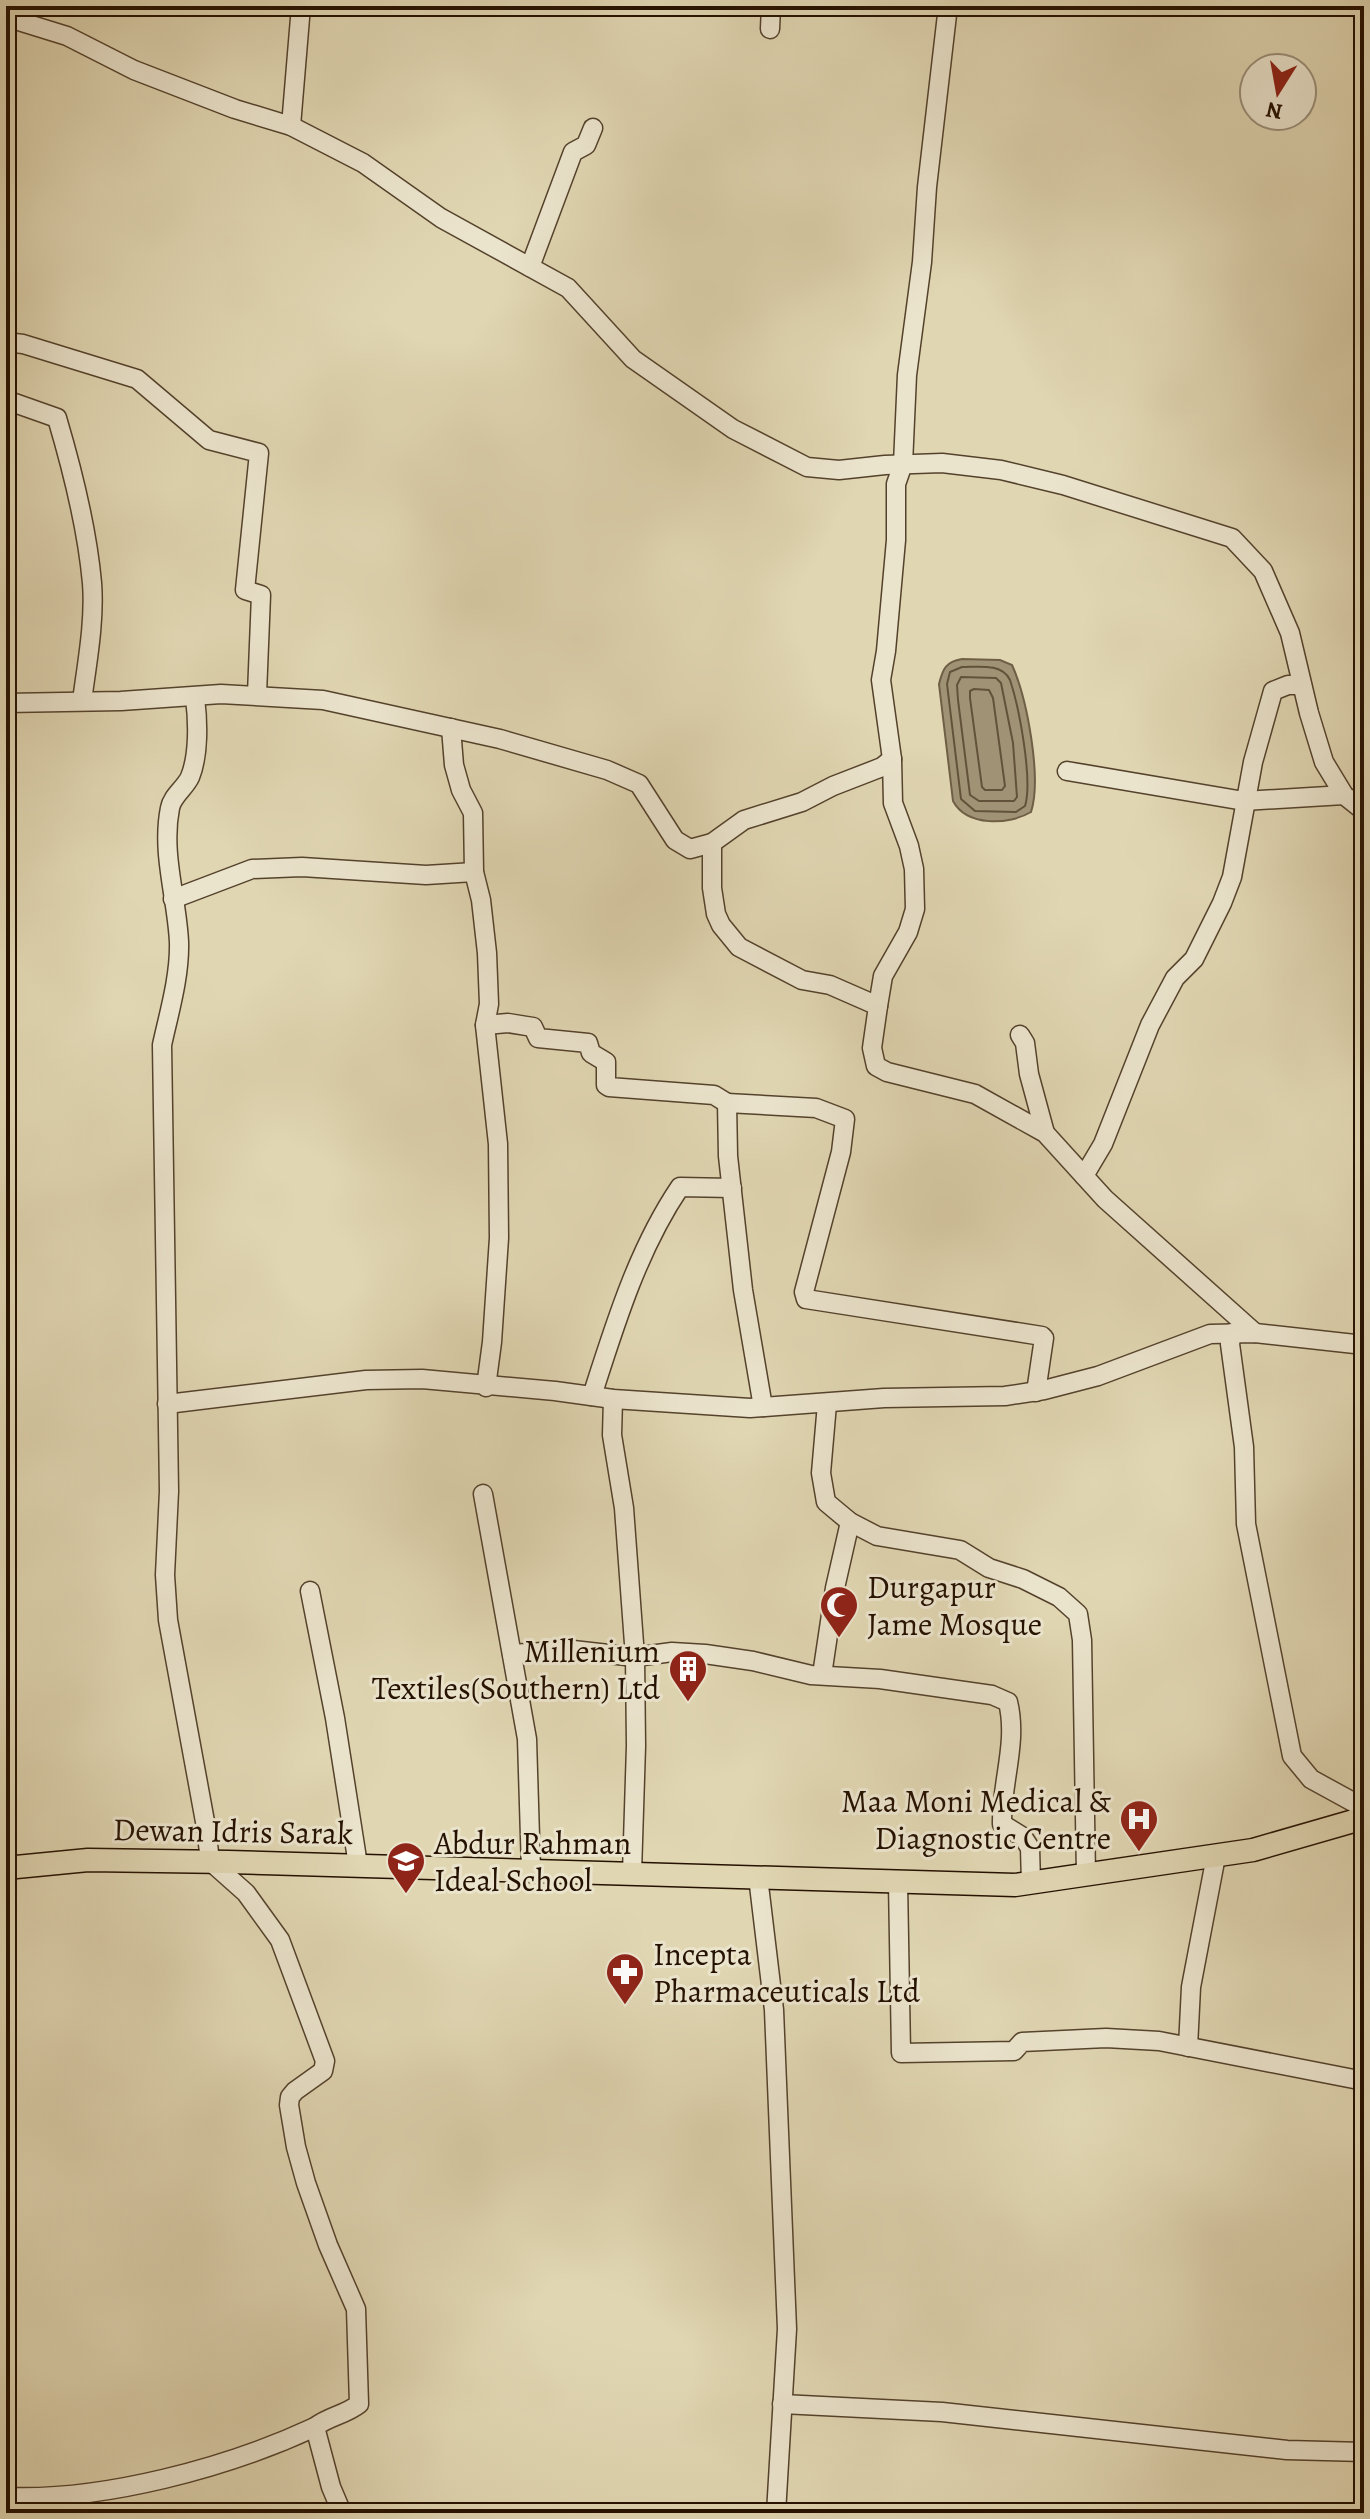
<svg xmlns="http://www.w3.org/2000/svg" width="1370" height="2519" font-family="Alegreya,serif">
  <style>
    .water { fill: #a09375; stroke: #6f5f46; stroke-width: 2 }
    .lines { fill: none; stroke-linecap: round; stroke-linejoin: round }
    .shore { stroke: #62523a; stroke-width: 2 }
    .minor-casing { stroke: #54422c; stroke-width: 21 }
    .major-casing { stroke: #251100; stroke-width: 25 }
    .minor { stroke: #ebe4cd; stroke-width: 18 }
    .major { stroke: #e0d6b2; stroke-width: 22 }
    .labels { text-anchor: middle; stroke-width: 6; stroke-linejoin: round; paint-order: stroke }
    .poi-label { font-size: 32px; fill: #251100; stroke: #ebe4cd; text-anchor: start }
    .street-label { font-size: 32px; fill: #251100; stroke: #ebe4cd }
  </style>
  <rect width="100%" height="100%" fill="#e0d6b2"/>
  <filter id="stains"><feTurbulence type="fractalNoise" baseFrequency=".0025" numOctaves="4"/><feColorMatrix values="0 0 0 0 .2 0 0 0 0 .09 0 0 0 0 .02 0 0 0 .5 -.17"/></filter>
  <radialGradient id="worn" r=".72"><stop offset=".6" stop-color="#630" stop-opacity="0"/><stop offset="1" stop-color="#630" stop-opacity=".3"/></radialGradient>
  <path class="water" d="M962,659L1000,660L1012,665C1027,698 1042,778 1031,812C1009,825 967,827 953,801L939,684C943,668 946,662 962,659Z"/>
  <g class="lines">
    <g class="shore">
      <path d="M962,667C979,667 1002,663 1010,680C1019,707 1033,780 1025,806L1016,812L975,811L961,799L947,684L950,672Z"/>
      <path d="M961,677L996,678L1001,683L1013,743L1017,797L1014,801H979L970,795L958,700L957,685Z"/>
      <path d="M974,689L989,690L993,698L1005,786L1002,790H985L982,787L970,698V691Z"/>
    </g>
    <defs>
      <g id="minor">
        <path d="M6,12L12,19L67,36L134,70L235,109L291,126L363,163L441,218L568,288L633,359L733,429L807,467L839,470L885,465L942,463L1001,470L1063,485L1232,538L1263,571L1290,633L1309,713L1324,762L1344,795L1364,811"/>
        <path d="M770,29L771,6"/>
        <path d="M291,126L301,6"/>
        <path d="M530,267L573,152L586,145L593,128"/>
        <path d="M6,342L23,344L137,379L209,440L259,453L245,590L261,595L257,694"/>
        <path d="M6,400L57,418C73,472 87,527 92,583C95,621 87,663 82,701"/>
        <path d="M195,698C198,721 199,755 190,777C185,788 172,796 170,808C161,853 177,898 179,942C180,976 169,1013 162,1045L169,1491L165,1575L168,1620L206,1827L210,1861L246,1893L280,1940L325,2061L323,2071L295,2091L290,2097L289,2105L296,2147L306,2183L328,2245L356,2309L359,2404C345,2415 329,2416 315,2427L331,2487L342,2513"/>
        <path d="M6,703L121,701L221,694L323,700L500,739L607,770L639,784L675,840L690,849L712,843L744,820L802,802L833,786L882,767L892,759"/>
        <path d="M451,728L454,765L461,790L473,813L474,872L481,900L487,953L489,1004L485,1025L498,1144L499,1238L492,1342L486,1387"/>
        <path d="M1067,771L1244,801L1344,795"/>
        <path d="M712,843V888L716,914L721,925L739,947L802,980L830,985L878,1006L872,1048L876,1066L887,1072L975,1094L1045,1133L1105,1199L1255,1333"/>
        <path d="M173,899L252,869L302,867L426,875L474,872"/>
        <path d="M878,1006L883,976L908,932L915,909L914,869L909,846L893,803L892,759L881,680L886,651L896,540V484L903,464L907,375L922,262L927,187L948,6"/>
        <path d="M485,1025L508,1023L533,1027L538,1038L588,1043L591,1053L606,1062V1085L609,1087L714,1095L727,1103L728,1156L743,1290L763,1407"/>
        <path d="M1020,1035L1025,1043L1029,1074L1045,1133"/>
        <path d="M727,1103L816,1108L845,1119L841,1152L804,1292L806,1299L1042,1336L1044,1338L1036,1392"/>
        <path d="M1084,1176L1103,1144L1150,1025L1175,978L1194,959L1222,903L1232,877L1253,762L1273,691L1288,685H1302"/>
        <path d="M1232,1333L1230,1344L1244,1447L1246,1524L1292,1756L1311,1779L1364,1808"/>
        <path d="M592,1396C615,1324 638,1249 680,1187L732,1188"/>
        <path d="M613,1399L612,1435L624,1508L635,1657L636,1746L632,1873"/>
        <path d="M167,1404L366,1380L422,1379L555,1391L613,1399L750,1408L884,1398L1005,1396L1044,1390L1098,1376L1210,1334L1255,1333L1364,1345"/>
        <path d="M827,1404L821,1473L826,1502L850,1522L877,1536L960,1550L989,1568L1023,1579L1059,1597L1078,1614L1082,1640L1086,1875"/>
        <path d="M483,1494L527,1739L531,1870"/>
        <path d="M310,1591L335,1718L358,1865"/>
        <path d="M512,1654L573,1650L635,1657L672,1652L705,1654L753,1661L811,1675L880,1679L992,1695L1008,1702C1018,1743 1001,1783 1002,1824L1023,1837L1030,1848L1031,1883"/>
        <path d="M822,1675L835,1588L850,1522"/>
        <path d="M758,1877L774,2010L787,2329L776,2513"/>
        <path d="M898,1882L901,2053L1014,2051L1022,2042L1106,2038L1159,2041L1364,2081"/>
        <path d="M1188,2047L1191,1987L1216,1856"/>
        <path d="M782,2404L942,2412L1287,2450L1364,2452"/>
        <path d="M6,2497C103,2501 227,2468 315,2427"/>
      </g>
      <path id="major" d="M6,1868L88,1860L228,1862L1015,1885L1253,1850L1364,1818"/>
    </defs>
    <use href="#minor" class="minor-casing"/>
    <use href="#major" class="major-casing"/>
    <use href="#minor" class="minor"/>
    <use href="#major" class="major"/>
  </g>
  <defs>
    <symbol id="mosque-pin" viewBox="-11 -11 22 30"><path d="M0 17L-7.5 6A9.5 9.5 0 1 1 7.5 6Z" fill="#8f2418" stroke="#ebe4cd"/><path d="M3.5-4.9A6 6 0 1 0 3.5 4.9A5 5 0 1 1 3.5-4.9Z" fill="#fff"/></symbol>
    <symbol id="building-pin" viewBox="-11 -11 22 30"><path d="M0 17L-7.5 6A9.5 9.5 0 1 1 7.5 6Z" fill="#8f2418" stroke="#ebe4cd"/><path d="M-4-6H4V6H1V3H-1V6H-4ZM-2.5-4.3h1.7v1.8h-1.7ZM.8-4.3h1.7v1.8H.8ZM-2.5-1h1.7V.8h-1.7ZM.8-1h1.7V.8H.8Z" fill="#fff"/></symbol>
    <symbol id="hospital-pin" viewBox="-11 -11 22 30"><path d="M0 17L-7.5 6A9.5 9.5 0 1 1 7.5 6Z" fill="#8f2418" stroke="#ebe4cd"/><path d="M-5-5h3v3.5h4V-5h3V5h-3V1.5h-4V5h-3Z" fill="#fff"/></symbol>
    <symbol id="school-pin" viewBox="-11 -11 22 30"><path d="M0 17L-7.5 6A9.5 9.5 0 1 1 7.5 6Z" fill="#8f2418" stroke="#ebe4cd"/><path d="M0-5L7-2L0 1L-7-2ZM-4 1L0 2.5L4 1V4Q0 6-4 4Z" fill="#fff"/></symbol>
    <symbol id="pharmacy-pin" viewBox="-11 -11 22 30"><path d="M0 17L-7.5 6A9.5 9.5 0 1 1 7.5 6Z" fill="#8f2418" stroke="#ebe4cd"/><path d="M-2-6h4v4h4v4h-4v4h-4v-4h-4v-4h4Z" fill="#fff"/></symbol>
  </defs>
  <g fill-rule="evenodd">
    <use href="#mosque-pin" x="817" y="1583" width="44" height="60"/>
    <use href="#building-pin" x="666" y="1647" width="44" height="60"/>
    <use href="#hospital-pin" x="1117" y="1797" width="44" height="60"/>
    <use href="#school-pin" x="384" y="1839" width="44" height="60"/>
    <use href="#pharmacy-pin" x="603" y="1950" width="44" height="60"/>
  </g>
  <g class="labels">
    <g class="poi-label">
      <text x="867" y="1598">Durgapur<tspan x="867" dy="37">Jame Mosque</tspan></text>
      <text x="660" y="1662" text-anchor="end">Millenium<tspan x="660" dy="37">Textiles(Southern) Ltd</tspan></text>
      <text x="1111" y="1812" text-anchor="end">Maa Moni Medical &amp;<tspan x="1111" dy="37">Diagnostic Centre</tspan></text>
      <text x="434" y="1854">Abdur Rahman<tspan x="434" dy="37">Ideal School</tspan></text>
      <text x="653" y="1965">Incepta<tspan x="653" dy="37">Pharmaceuticals Ltd</tspan></text>
    </g>
    <g class="street-label">
      <text transform="translate(233 1831) rotate(1)" y="11">Dewan Idris Sarak</text>
    </g>
  </g>
  <rect width="1370" height="2519" fill="none" stroke="#e0d6b2" stroke-width="32"/>
  <rect x="8" y="8" width="1354" height="2503" fill="none" stroke="#251100" stroke-width="4"/>
  <rect x="16" y="16" width="1338" height="2487" fill="none" stroke="#251100" stroke-width="2"/>
  <g transform="translate(1278 92) rotate(191)"><circle r="38" fill="#ebe4cd" stroke="#9c907b" stroke-width="2"/>
  <path d="M0-6L14 30L0 20L-14 30Z" fill="#8f2418"/>
  <text y="-12" font-size="22" font-weight="bold" text-anchor="middle" fill="#251100">N</text>
  </g>
  <rect width="100%" height="100%" filter="url(#stains)"/>
  <rect width="100%" height="100%" fill="url(#worn)"/>
</svg>
